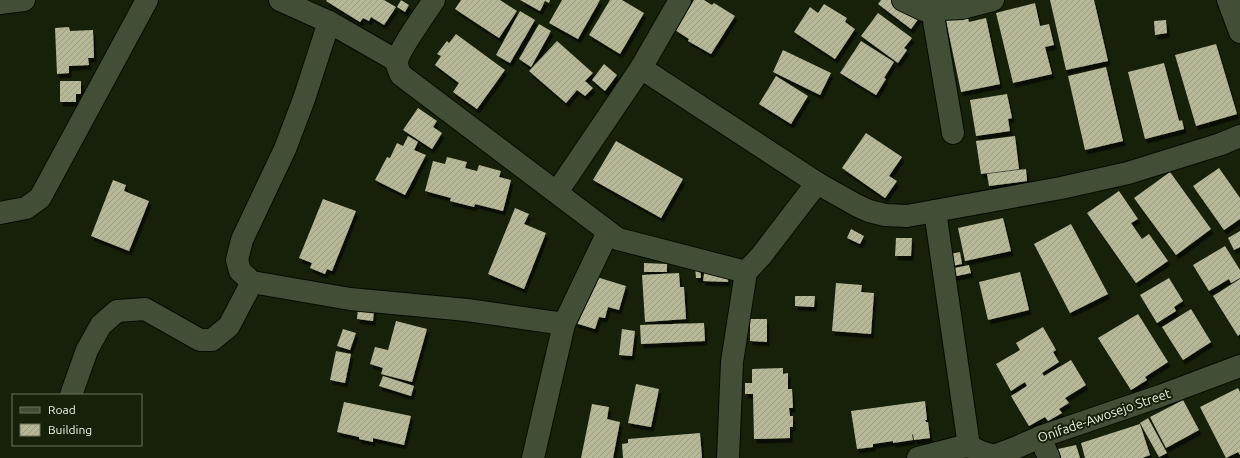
<svg xmlns="http://www.w3.org/2000/svg" width="1240" height="458" font-family="Ubuntu,sans-serif">
  <style>
    .building { fill: url(#building-hatch); filter: url(#shadow) }
    .lines { fill: none; stroke-linecap: round; stroke-linejoin: round }
    .minor-casing { stroke: #040a00; stroke-width: 24 }
    .minor { stroke: #424e35; stroke-width: 22 }
    .labels { text-anchor: middle; stroke-width: 4; stroke-linejoin: round; paint-order: stroke }
    .street-label { font-size: 13px; fill: #ecf4e5; stroke: #172109 }
  </style>
  <defs>
    <pattern id="building-hatch" width="6" height="6" patternUnits="userSpaceOnUse"><rect width="6" height="6" fill="#b6b898"/><path d="M-1 1l2-2M0 6l6-6M5 7l2-2" fill="none" stroke="#9a9c83"/></pattern>
    <filter id="shadow"><feDropShadow dx="2.5" dy="4.5" stdDeviation="0" flood-color="#0009"/></filter>
  </defs>
  <rect width="100%" height="100%" fill="#172109"/>
  <g class="building">
    <path d="M327,0H384L396,7L384,25L371,17L369,21L363,18L360,22L326,1Z"/>
    <path d="M401,0L409,5L405,12L397,7Z"/>
    <path d="M461,0H500L517,11L499,38L455,9Z"/>
    <path d="M520,0H550L549,3L545,1L540,11Z"/>
    <path d="M562,0H600L578,39L549,23Z"/>
    <path d="M610,0H622L644,13L620,54L589,35Z"/>
    <path d="M694,0H704L712,5L714,3L735,16L711,54L688,41L689,39L675,30Z"/>
    <path d="M881,0H895L919,18L911,29L878,4Z"/>
    <path d="M1050,0H1094L1108,61L1066,70Z"/>
    <path d="M1035,3L1040,26L1049,24L1054,45L1045,47L1052,74L1013,83L996,13Z"/>
    <path d="M824,4L847,18L845,22L855,29L835,59L794,32L810,7L818,13Z"/>
    <path d="M520,11L535,20L510,63L496,55Z"/>
    <path d="M966,12L969,22L986,18L1000,84L961,92L945,16Z"/>
    <path d="M878,13L912,38L904,48L907,50L898,63L861,36Z"/>
    <path d="M1166,20L1167,33L1155,35L1154,21Z"/>
    <path d="M539,24L551,31L531,67L519,59Z"/>
    <path d="M69,27L70,31L93,30L94,58H88L89,65L69,66V73L57,74L55,28Z"/>
    <path d="M456,34L505,70L477,109L453,92L459,83L435,65L441,56L437,54L447,41L449,43Z"/>
    <path d="M557,41L593,73L585,81L593,88L585,96L577,90L566,103L529,71Z"/>
    <path d="M861,41L894,62L884,78L886,79L876,95L840,73Z"/>
    <path d="M1216,44L1237,114L1196,126L1175,55Z"/>
    <path d="M783,50L831,73L820,95L773,72Z"/>
    <path d="M1164,63L1179,121L1182,120L1184,129L1145,139L1128,72Z"/>
    <path d="M604,64L617,75L605,91L592,80Z"/>
    <path d="M1106,67L1123,141L1085,150L1068,76Z"/>
    <path d="M776,76L808,96L791,124L759,104Z"/>
    <path d="M60,81H81V94H76V102H60Z"/>
    <path d="M1007,94L1012,118L1008,119L1010,131L976,136L970,100Z"/>
    <path d="M418,108L437,121L433,127L442,133L432,149L403,130Z"/>
    <path d="M866,133L902,157L889,176L897,181L885,198L842,168Z"/>
    <path d="M408,136L418,142L414,150L426,155L405,195L375,180L387,157L390,158L397,143L403,146Z"/>
    <path d="M1015,136L1019,169L981,174L976,141Z"/>
    <path d="M616,141L683,179L661,218L593,180Z"/>
    <path d="M447,157L467,162L465,168L477,171L479,165L501,171L499,177L511,180L503,211L475,204L474,207L450,201L451,198L425,191L433,161L445,164Z"/>
    <path d="M1219,168L1240,198V219L1224,230L1193,186Z"/>
    <path d="M1026,169L1027,181L989,186L987,174Z"/>
    <path d="M1170,172L1211,229L1176,255L1134,198Z"/>
    <path d="M113,180L126,185L124,191L149,201L129,251L91,236Z"/>
    <path d="M1119,191L1138,219L1131,223L1142,239L1149,234L1168,261L1136,283L1087,213Z"/>
    <path d="M323,199L356,211L332,271L327,269L325,274L310,268L312,263L299,258Z"/>
    <path d="M515,208L529,214L524,224L546,233L524,289L488,274Z"/>
    <path d="M1003,218L1011,251L965,261L958,228Z"/>
    <path d="M1071,224L1108,294L1070,313L1034,244Z"/>
    <path d="M851,229L864,236L860,244L847,238Z"/>
    <path d="M1240,231V247L1234,250L1228,238Z"/>
    <path d="M896,238H912L911,256H895Z"/>
    <path d="M1225,246L1240,270V278L1231,283L1229,279L1209,291L1193,265Z"/>
    <path d="M960,252L962,264L947,267L945,255Z"/>
    <path d="M644,263L667,264V272H644Z"/>
    <path d="M969,265L971,273L952,277L950,269Z"/>
    <path d="M695,267H700L701,278H696Z"/>
    <path d="M705,267L729,269L728,282L703,281Z"/>
    <path d="M1020,272L1029,310L988,320L979,282Z"/>
    <path d="M679,273L680,287H684L686,319L645,322L642,275Z"/>
    <path d="M590,275L626,286L619,310L608,307L605,318L599,317L595,329L575,323Z"/>
    <path d="M1169,278L1183,301L1174,307L1176,311L1157,323L1140,295Z"/>
    <path d="M1240,279V334L1238,336L1213,296Z"/>
    <path d="M836,283L862,285L861,292L874,293L871,334L832,331Z"/>
    <path d="M795,296H815L814,307L795,306Z"/>
    <path d="M358,307L374,309L373,321L357,319Z"/>
    <path d="M1191,309L1211,342L1183,360L1162,327Z"/>
    <path d="M1138,314L1168,362L1145,377L1147,380L1131,390L1098,338Z"/>
    <path d="M750,319H767V342L750,341Z"/>
    <path d="M396,321L427,329L412,382L381,374L383,368L370,364L375,347L388,350Z"/>
    <path d="M704,323L705,341L641,344L640,325Z"/>
    <path d="M1043,327L1056,350L1053,352L1059,362L1042,373L1044,376L1071,360L1086,385L1065,398L1069,403L1059,409L1062,413L1048,421L1045,417L1029,426L1011,396L1027,386L1025,382L1011,391L996,364L1020,350L1016,343Z"/>
    <path d="M343,329L356,333L350,350L337,346Z"/>
    <path d="M622,329L635,331L632,356L619,355Z"/>
    <path d="M336,351L351,354L345,383L330,380Z"/>
    <path d="M783,368V374L788,373V389H792L793,408H789L790,416H793V427H790V438L754,439L753,394H745V383H752V369Z"/>
    <path d="M383,376L414,386L411,396L379,386Z"/>
    <path d="M636,384L659,389L651,427L628,423Z"/>
    <path d="M1238,388L1240,392V455L1238,452L1226,458L1200,407Z"/>
    <path d="M1183,400L1199,430L1166,448L1150,417Z"/>
    <path d="M925,401L927,420H925L926,422H928L930,438L914,440L913,434L912,435L913,440L893,443V441L873,444V447L857,449L851,411Z"/>
    <path d="M344,402L411,416L404,445L373,438V442L359,439V437L337,432Z"/>
    <path d="M592,404L609,407L607,419L620,422L613,458H581Z"/>
    <path d="M1148,418L1167,453L1159,457L1140,423Z"/>
    <path d="M1140,424L1150,455L1142,458H1085L1081,443Z"/>
    <path d="M700,433L702,458H623L622,444L628,443V439Z"/>
    <path d="M1076,445L1080,458H1061L1058,449Z"/>
  </g>
  <g class="lines">
    <defs>
      <g id="minor">
        <path d="M280,0L329,22L397,61"/>
        <path d="M434,0C427,11 397,52 397,63C397,67 399,71 401,75L618,239L746,272"/>
        <path d="M903,0L924,10L962,8L993,0"/>
        <path d="M1228,0L1240,32"/>
        <path d="M0,3L24,0"/>
        <path d="M932,9L953,133"/>
        <path d="M329,22L304,99L285,149L242,240L237,260L240,271L252,282L350,299L467,310L564,324"/>
        <path d="M641,68L817,183L856,205L869,211L885,215L907,216L1061,188L1128,173L1221,144L1240,136"/>
        <path d="M557,192L641,68L680,0"/>
        <path d="M935,211L969,446"/>
        <path d="M0,213L26,208L40,198L147,0"/>
        <path d="M71,395L87,350L101,325L117,311L145,309L200,340H212L229,326L252,282"/>
        <path d="M1040,437L1049,458"/>
        <path d="M533,458L564,324L608,232"/>
        <path d="M728,458L732,362L746,272L761,256L817,183"/>
        <path d="M918,458L961,447L969,446L981,452L994,456L1015,448L1040,437L1160,396L1240,366"/>
      </g>
    </defs>
    <use href="#minor" class="minor-casing"/>
    <use href="#minor" class="minor"/>
  </g>
  <g class="labels">
    <g class="street-label">
      <text transform="translate(1104 415) rotate(-19)" y="5">Onifade-Awosejo Street</text>
    </g>
  </g>
  <rect x="12" y="394" width="130" height="52" fill="#172109" stroke="#6c7561"/>
  <rect x="20" y="407" width="20" height="6" fill="#424e35" stroke="#6c7561"/>
  <text x="48" y="414" font-size="12" fill="#ecf4e5">Road</text>
  <rect x="20" y="424" width="20" height="12" fill="url(#building-hatch)" stroke="#6c7561"/>
  <text x="48" y="434" font-size="12" fill="#ecf4e5">Building</text>
</svg>
